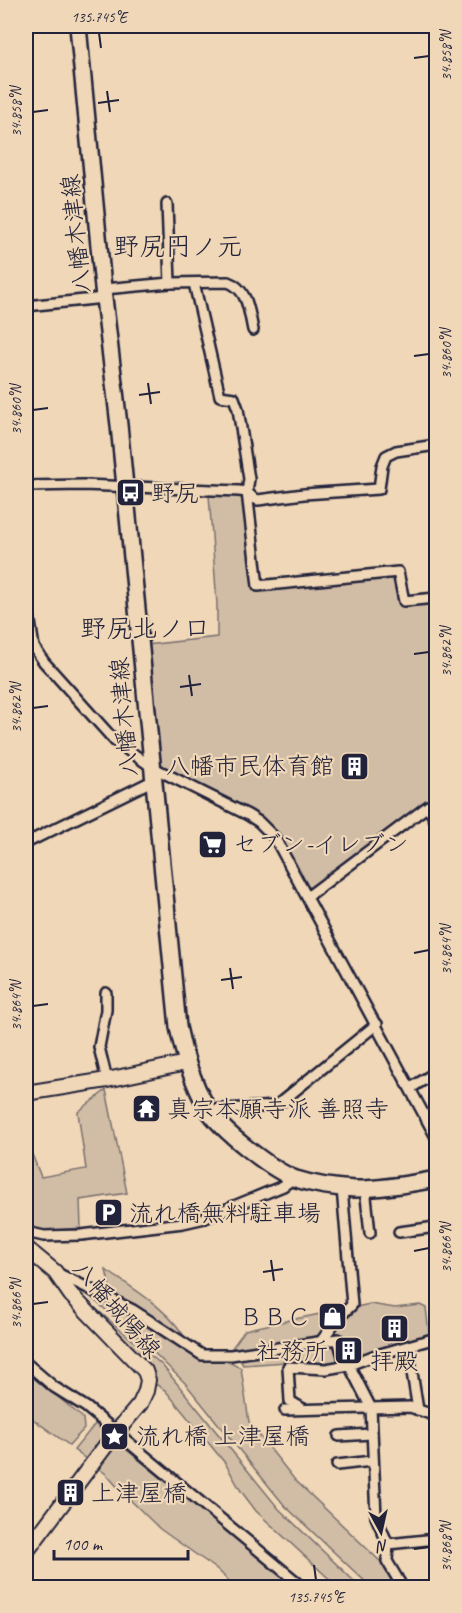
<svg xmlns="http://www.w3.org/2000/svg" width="462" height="1613" font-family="Caveat,'Klee One',sans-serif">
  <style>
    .green { fill: #d1bda5; stroke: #7a7070; stroke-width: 1.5 }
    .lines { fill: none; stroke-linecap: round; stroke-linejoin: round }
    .minor-casing { stroke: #22223b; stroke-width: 14 }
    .secondary-casing { stroke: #22223b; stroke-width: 18 }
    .primary-casing { stroke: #22223b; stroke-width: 20 }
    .minor { stroke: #efd7b7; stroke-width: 9 }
    .secondary { stroke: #efd7b7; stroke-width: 14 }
    .primary { stroke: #efd7b7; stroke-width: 15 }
    .ticks { fill: none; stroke: #22223b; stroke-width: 2 }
    .labels { text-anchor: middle; stroke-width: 4.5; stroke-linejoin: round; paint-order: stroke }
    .street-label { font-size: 24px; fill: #22223b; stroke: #efd7b7 }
    .poi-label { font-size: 24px; fill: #22223b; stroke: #efd7b7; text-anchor: start }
    .neighbourhood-label { font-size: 26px; fill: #22223b; stroke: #efd7b7 }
    .neatline { fill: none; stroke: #22223b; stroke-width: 2 }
    .ticks-label { font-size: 15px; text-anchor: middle; fill: #22223b }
  </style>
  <rect width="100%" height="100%" fill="#efd7b7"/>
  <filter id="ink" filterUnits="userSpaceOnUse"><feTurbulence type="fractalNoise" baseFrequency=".0167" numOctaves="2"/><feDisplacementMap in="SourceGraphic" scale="12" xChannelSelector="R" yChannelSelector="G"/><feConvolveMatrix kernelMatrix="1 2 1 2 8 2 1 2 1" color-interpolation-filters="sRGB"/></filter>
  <g filter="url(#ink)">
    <g class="green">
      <path d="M209,495H244L253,590L395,578L400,604L436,601V813L428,801L309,890C300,873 291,853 280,837C257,805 192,782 156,765L146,645L217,637V604Z"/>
      <path d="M106,1090L127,1193L80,1200L81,1228L45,1231L26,1226V1139L41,1177L86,1169L78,1112Z"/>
      <path d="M106,1270C135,1290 172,1311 188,1343L112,1296Z"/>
      <path d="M68,1285L162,1365L279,1509L356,1583L350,1587H338L256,1511L241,1491L225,1463L165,1390L157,1385L150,1384Z"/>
      <path d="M83,1291L135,1319L200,1361L224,1360L241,1368L249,1422L294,1479L382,1563L399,1587H371L285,1506L185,1383L137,1336Z"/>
      <path d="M370,1304L395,1308L420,1305L426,1308L429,1333L436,1331V1335L328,1364L286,1362L243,1365L232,1348L245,1330C286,1320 328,1313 370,1304Z"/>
      <path d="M26,1370L83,1418L84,1429L69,1445L26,1414Z"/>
      <path d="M95,1424L295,1587H235L218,1570L160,1529L120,1490L106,1474L74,1450Z"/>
    </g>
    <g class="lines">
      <defs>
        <g id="minor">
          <path d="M170,283L228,282C248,289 249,312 253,330"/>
          <path d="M194,283L220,396L234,398L238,409L249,479L247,492L258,586L398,572L404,601L436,598"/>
          <path d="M104,289L170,283L167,204"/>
          <path d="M26,306L104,298"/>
          <path d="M26,486L83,485L239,491L247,492L253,498L258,500L304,494L379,489L382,466L386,456L396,451L436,445"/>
          <path d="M26,597L34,647L44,662L115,741L152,767L248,815L259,822L275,838L436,1137"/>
          <path d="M26,843L152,781"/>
          <path d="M307,897L428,806L436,822"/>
          <path d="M106,993V1010L99,1047L107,1080"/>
          <path d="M411,1088L436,1072"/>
          <path d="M208,1110L276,1106L377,1024"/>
          <path d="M365,1188L370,1233"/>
          <path d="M26,1232L44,1236L81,1235L183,1223L205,1218L283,1186L294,1178"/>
          <path d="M399,1232L436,1227"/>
          <path d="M57,1273L133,1310L202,1355H231L338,1339L344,1360L349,1365L371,1408L376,1517L388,1544L387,1561L403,1588"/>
          <path d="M322,1340L338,1318L352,1305L342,1188"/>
          <path d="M408,1347L418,1410"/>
          <path d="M26,1363L54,1387L86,1407L304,1588"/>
          <path d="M303,1409L290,1401L288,1367L326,1369L349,1365L373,1356L436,1338"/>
          <path d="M285,1410L410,1407L436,1416"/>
          <path d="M339,1436L371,1434"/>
          <path d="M337,1465L372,1461"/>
          <path d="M388,1544L436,1539"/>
        </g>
        <g id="secondary">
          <path d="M26,1093L107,1080L186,1063"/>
          <path d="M26,1248L55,1272L71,1295L145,1371L148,1380L146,1391L140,1404L113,1436L26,1552"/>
        </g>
        <path id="primary" d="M78,26L104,298L119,425L178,1027C184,1057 192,1081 207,1108C220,1130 273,1171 296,1179C315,1185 335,1188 355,1189C382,1189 410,1184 436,1179"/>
      </defs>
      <use href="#minor" class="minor-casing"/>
      <use href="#secondary" class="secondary-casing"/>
      <use href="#primary" class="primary-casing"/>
      <use href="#minor" class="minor"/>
      <use href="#secondary" class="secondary"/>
      <use href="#primary" class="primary"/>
    </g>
  </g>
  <path class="ticks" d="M99,33L101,48M414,58L429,56M107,91L110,112M98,103L119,100M33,112L48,110M414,356L429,354M148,383L151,404M139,395L160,392M33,410L48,408M414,654L429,652M189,675L192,696M180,687L201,684M33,708L48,706M414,953L429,950M230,968L233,989M221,980L242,977M33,1006L48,1004M414,1251L429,1248M271,1260L274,1281M263,1272L283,1269M33,1304L48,1302M414,1549L429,1547M314,1565L316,1580"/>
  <defs>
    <symbol id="bus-square" viewBox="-11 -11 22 22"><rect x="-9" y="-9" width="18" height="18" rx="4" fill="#22223b" stroke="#efd7b7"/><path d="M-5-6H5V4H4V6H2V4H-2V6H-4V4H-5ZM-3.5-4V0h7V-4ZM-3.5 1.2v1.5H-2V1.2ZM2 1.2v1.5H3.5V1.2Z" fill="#fff"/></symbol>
    <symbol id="building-square" viewBox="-11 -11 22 22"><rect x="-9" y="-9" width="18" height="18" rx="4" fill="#22223b" stroke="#efd7b7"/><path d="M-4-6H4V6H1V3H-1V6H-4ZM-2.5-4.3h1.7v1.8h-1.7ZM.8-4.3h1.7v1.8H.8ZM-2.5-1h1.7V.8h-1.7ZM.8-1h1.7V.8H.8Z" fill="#fff"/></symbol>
    <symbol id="supermarket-square" viewBox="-11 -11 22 22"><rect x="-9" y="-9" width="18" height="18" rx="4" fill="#22223b" stroke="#efd7b7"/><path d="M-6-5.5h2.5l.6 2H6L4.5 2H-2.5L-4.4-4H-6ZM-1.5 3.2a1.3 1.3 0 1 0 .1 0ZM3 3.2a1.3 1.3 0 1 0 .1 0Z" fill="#fff"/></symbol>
    <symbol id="temple-square" viewBox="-11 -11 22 22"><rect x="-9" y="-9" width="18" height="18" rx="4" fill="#22223b" stroke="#efd7b7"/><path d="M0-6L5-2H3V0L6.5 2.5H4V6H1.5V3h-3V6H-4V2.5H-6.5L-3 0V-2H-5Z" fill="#fff"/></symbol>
    <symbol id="parking-square" viewBox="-11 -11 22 22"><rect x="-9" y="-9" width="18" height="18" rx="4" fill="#22223b" stroke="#efd7b7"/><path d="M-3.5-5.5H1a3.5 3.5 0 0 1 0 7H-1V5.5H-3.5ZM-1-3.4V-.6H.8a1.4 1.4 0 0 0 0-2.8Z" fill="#fff"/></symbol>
    <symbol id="shop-square" viewBox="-11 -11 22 22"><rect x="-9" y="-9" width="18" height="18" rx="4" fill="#22223b" stroke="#efd7b7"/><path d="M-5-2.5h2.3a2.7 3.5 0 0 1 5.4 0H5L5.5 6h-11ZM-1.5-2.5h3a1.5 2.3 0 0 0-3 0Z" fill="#fff"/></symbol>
    <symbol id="sight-square" viewBox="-11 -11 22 22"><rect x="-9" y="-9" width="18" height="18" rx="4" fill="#22223b" stroke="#efd7b7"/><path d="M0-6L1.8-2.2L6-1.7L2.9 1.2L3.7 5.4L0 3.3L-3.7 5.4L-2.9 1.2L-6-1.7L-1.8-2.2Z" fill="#fff"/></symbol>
  </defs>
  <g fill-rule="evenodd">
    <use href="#bus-square" x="114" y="476" width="33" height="33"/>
    <use href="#building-square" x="338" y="750" width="33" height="33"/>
    <use href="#supermarket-square" x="196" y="828" width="33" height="33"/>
    <use href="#temple-square" x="130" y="1092" width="33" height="33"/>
    <use href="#parking-square" x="92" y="1196" width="33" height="33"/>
    <use href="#shop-square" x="316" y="1300" width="33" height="33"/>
    <use href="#building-square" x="378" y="1312" width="33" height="33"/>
    <use href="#building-square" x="332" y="1334" width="33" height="33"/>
    <use href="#sight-square" x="98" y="1420" width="33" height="33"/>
    <use href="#building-square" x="54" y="1476" width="33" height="33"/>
  </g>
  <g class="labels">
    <g class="street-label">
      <text transform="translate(76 234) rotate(-96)" y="8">八幡木津線</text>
      <text transform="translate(124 717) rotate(-95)" y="8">八幡木津線</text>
      <text transform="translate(117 1309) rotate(49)" y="8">八幡城陽線</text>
    </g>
    <g class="poi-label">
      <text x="151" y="501">野尻</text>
      <text x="334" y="774" text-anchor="end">八幡市民体育館</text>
      <text x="233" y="852">セブン-イレブン</text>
      <text x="167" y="1117">真宗本願寺派 善照寺</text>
      <text x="129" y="1221">流れ橋無料駐車場</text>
      <text x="311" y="1325" text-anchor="end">ＢＢＣ</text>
      <text x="328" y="1359" text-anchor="end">社務所</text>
      <text x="394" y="1369" text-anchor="middle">拝殿</text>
      <text x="136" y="1444">流れ橋 上津屋橋</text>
      <text x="91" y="1501">上津屋橋</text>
    </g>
    <g class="neighbourhood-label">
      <text x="178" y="255">野尻円ノ元</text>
      <text x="145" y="637">野尻北ノ口</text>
    </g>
  </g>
  <rect width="462" height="1613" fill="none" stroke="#efd7b7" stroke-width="66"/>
  <g transform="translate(381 1532) rotate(172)" stroke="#efd7b7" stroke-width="4.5" paint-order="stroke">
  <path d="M0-4.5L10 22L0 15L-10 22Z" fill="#22223b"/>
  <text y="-9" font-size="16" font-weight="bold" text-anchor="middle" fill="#22223b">N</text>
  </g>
  <path d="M54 1550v9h134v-9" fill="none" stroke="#22223b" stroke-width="3"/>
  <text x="63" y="1550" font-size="18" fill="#22223b" stroke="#efd7b7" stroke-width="4.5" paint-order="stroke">100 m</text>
  <rect x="33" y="33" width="396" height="1547" class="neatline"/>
  <g class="ticks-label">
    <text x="99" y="22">135.745°E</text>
    <text transform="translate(446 56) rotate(-90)" y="5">34.858°N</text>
    <text transform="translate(16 112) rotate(-90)" y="5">34.858°N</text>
    <text transform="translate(446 354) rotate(-90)" y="5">34.860°N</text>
    <text transform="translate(16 410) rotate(-90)" y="5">34.860°N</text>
    <text transform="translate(446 652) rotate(-90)" y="5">34.862°N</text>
    <text transform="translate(16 708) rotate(-90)" y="5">34.862°N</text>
    <text transform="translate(446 950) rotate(-90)" y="5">34.864°N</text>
    <text transform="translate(16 1006) rotate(-90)" y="5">34.864°N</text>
    <text transform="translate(446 1248) rotate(-90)" y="5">34.866°N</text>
    <text transform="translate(16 1304) rotate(-90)" y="5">34.866°N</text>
    <text transform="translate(446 1547) rotate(-90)" y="5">34.868°N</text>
    <text x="316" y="1602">135.745°E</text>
  </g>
</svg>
